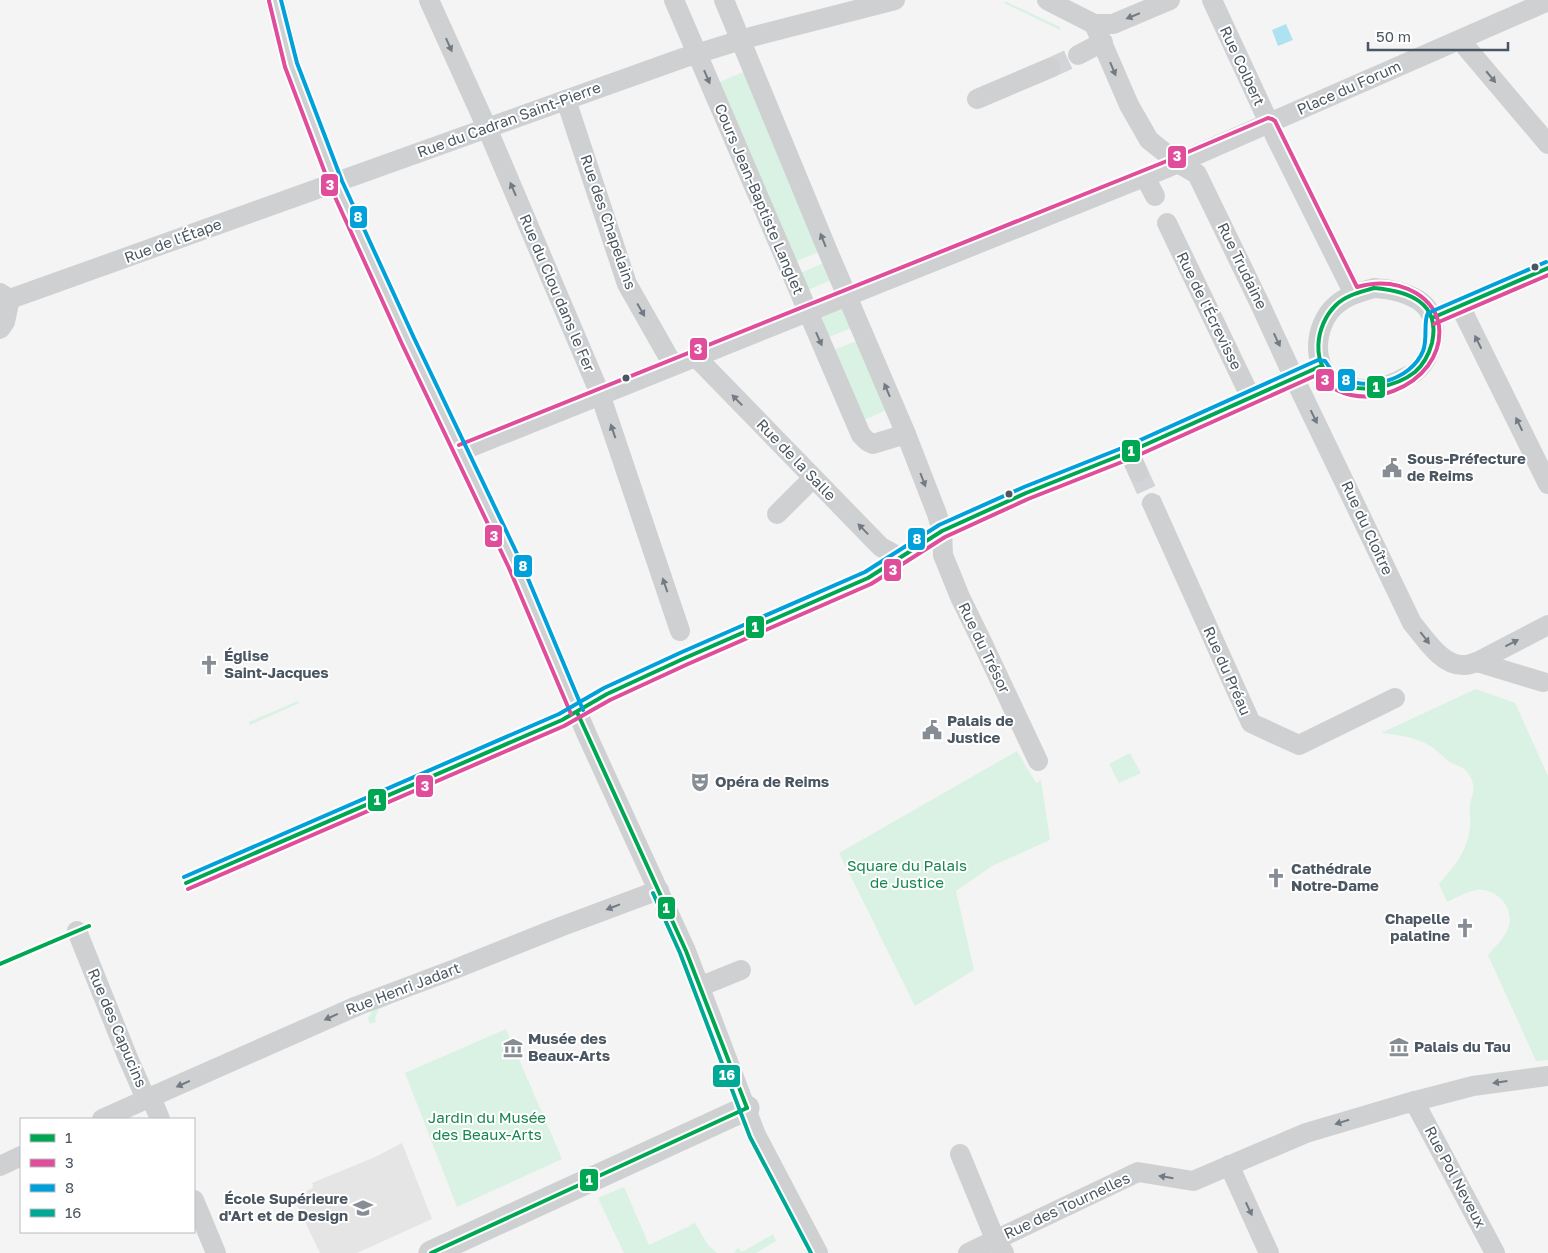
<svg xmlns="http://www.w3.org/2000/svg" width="1548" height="1253" font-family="'Golos Text',sans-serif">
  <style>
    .education { fill: #e6e5e6 }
    .green { fill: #d9f2e3 }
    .water { fill: #aee2f0 }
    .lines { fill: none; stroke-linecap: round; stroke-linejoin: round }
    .minor-tunnel { stroke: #d2d4d7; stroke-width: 20; stroke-dasharray: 20 10; stroke-linecap: butt }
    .minor { stroke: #ced0d2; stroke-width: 20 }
    .tertiary { stroke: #ced0d2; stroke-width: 25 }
    .bus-1-casing { stroke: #fff; stroke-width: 8 }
    .bus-2-casing { stroke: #fff; stroke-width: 8 }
    .bus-3-casing { stroke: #fff; stroke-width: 8 }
    .bus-4-casing { stroke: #fff; stroke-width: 8 }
    .bus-1 { stroke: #00a753; stroke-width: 4 }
    .bus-2 { stroke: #e04d9a; stroke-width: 4 }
    .bus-3 { stroke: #00a1db; stroke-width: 4 }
    .bus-4 { stroke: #00a896; stroke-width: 4 }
    .oneway { fill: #727b83 }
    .bus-dot { fill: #4a5661; stroke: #fff; stroke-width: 2 }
    .labels { text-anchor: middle; stroke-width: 4; stroke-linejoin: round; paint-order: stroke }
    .street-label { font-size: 15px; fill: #4a5661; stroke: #fff }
    .poi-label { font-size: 15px; font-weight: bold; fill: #4a5661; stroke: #fff; text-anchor: start }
    .park-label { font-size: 15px; fill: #17864f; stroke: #fff }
    .line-badge { stroke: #fff; stroke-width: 2 }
    .badge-label { font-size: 14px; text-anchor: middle; font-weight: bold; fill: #fff }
  </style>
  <rect width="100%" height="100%" fill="#f4f4f4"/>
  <path class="education" d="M402,1143L432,1219L357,1253H320L293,1197L313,1188L312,1183L375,1157Z"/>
  <g class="green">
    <path d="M1005,1L1060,27V30L1004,3Z"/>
    <path d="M746,71L824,250L794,262L717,83Z"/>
    <path d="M828,261L835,278L806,291L798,274Z"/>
    <path d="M847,303L856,326L827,338L817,315Z"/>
    <path d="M861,339L891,408L862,421L831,351Z"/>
    <path d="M1476,689L1515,703L1548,776V1060L1536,1061L1488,955C1495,947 1506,936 1509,926C1514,907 1496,888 1477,890C1467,891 1456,898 1447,902L1439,884C1454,867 1468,850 1470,827C1471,820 1469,811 1470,804C1472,795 1476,788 1471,778C1465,765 1456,767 1447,760C1442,756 1438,751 1432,747C1416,737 1399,735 1381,733Z"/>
    <path d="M298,701L299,703L250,725L249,722Z"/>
    <path d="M1017,751L1036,783L1041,780L1050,840L992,866L956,891L974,970L915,1006L839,853Z"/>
    <path d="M1130,753L1141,773L1119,783L1109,764Z"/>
    <path d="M386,999L389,1005L379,1009L375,1018L376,1022L370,1024L368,1018L376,1004Z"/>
    <path d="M506,1029L562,1159L457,1207L405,1073Z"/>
    <path d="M624,1187L649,1245L690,1226V1225L695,1223L708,1245L717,1253H624L598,1198Z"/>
    <path d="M773,1234L776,1241L756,1253H734L738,1248L741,1251H744Z"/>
  </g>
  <path class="water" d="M1286,24L1293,40L1278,46L1272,30Z"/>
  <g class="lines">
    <g class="minor-tunnel">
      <path d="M1050,68L1078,55"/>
      <path d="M1138,472L1152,503"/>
    </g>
    <g class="minor">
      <path d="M275,0L291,65L336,183L408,341L515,565L587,735L686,951L756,1135L818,1253"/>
      <path d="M429,0L487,128L600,394L680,631"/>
      <path d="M674,0L861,435L867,441L873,444L906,434"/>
      <path d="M724,0L829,254L906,434L937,514L942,531L943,555L960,597L981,640L1038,761"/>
      <path d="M1047,0L1094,24H1113L1170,0"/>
      <path d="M1212,0L1277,140L1354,294"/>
      <path d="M1094,24L1129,105L1149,140L1178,163L1197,174L1259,302L1289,367L1412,623C1425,638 1442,667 1465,665C1469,665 1473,663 1477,662L1548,625"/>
      <path d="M1460,40L1548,144"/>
      <path d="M1078,55L1103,42"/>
      <path d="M977,99L1050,68"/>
      <path d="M566,100L627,284L673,365"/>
      <path d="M1145,177L1155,196"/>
      <path d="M1167,223L1251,398"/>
      <path d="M1374,288C1391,289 1407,292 1421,302C1442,318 1434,355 1417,370C1414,374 1408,376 1404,378C1383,390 1361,393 1339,383C1309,369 1314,324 1336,305C1347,295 1361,292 1374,288Z"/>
      <path d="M0,293L10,299L5,322L0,329"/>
      <path d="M10,299L683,58L751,37L895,0"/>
      <path d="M1460,306L1548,484"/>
      <path d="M1432,318L1548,268"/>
      <path d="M695,356L874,540L881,547L901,558"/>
      <path d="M461,451L1164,169L1548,1"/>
      <path d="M1129,452L1138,472"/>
      <path d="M1152,503L1251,723L1299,745L1395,698"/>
      <path d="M777,514L813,478"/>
      <path d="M942,531L1026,493L1129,452L1321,366"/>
      <path d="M1477,662L1543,682"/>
      <path d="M77,931L128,1058L146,1099"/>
      <path d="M699,987L741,970"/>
      <path d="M151,1097L357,1006L455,969L560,927L659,890"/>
      <path d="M1414,1101L1495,1253"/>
      <path d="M102,1119L151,1097L160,1119"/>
      <path d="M960,1154L995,1239L1004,1253"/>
      <path d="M1229,1165L1269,1253"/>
      <path d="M0,1166L21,1156"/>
      <path d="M194,1200L216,1253"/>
      <path d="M968,1253L1138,1172L1193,1181L1306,1133L1404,1104L1473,1086L1548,1076"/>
    </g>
    <path class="tertiary" d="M431,1253L747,1108"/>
    <defs>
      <g id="bus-1">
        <path d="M1374,288C1408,291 1441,302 1432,343C1429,354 1423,365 1415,372C1396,387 1361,394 1339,383C1309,367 1315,325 1336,305C1346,295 1361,292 1374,288Z"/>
        <path d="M1432,318L1548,268"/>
        <path d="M577,712L686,951L747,1108"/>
        <path d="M186,883L562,720L607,694L685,658L868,578L942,531L1026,493L1129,452L1321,366"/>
        <path d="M0,964L89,926"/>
        <path d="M431,1253L747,1108"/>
      </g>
      <g id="bus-2">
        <path d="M269,1L285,67L330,186L402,344L509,568L571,714"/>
        <path d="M1434,324L1548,275"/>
        <path d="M188,889L564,726L610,700L688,664L871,584L945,537L1028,499L1132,458L1319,374C1351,422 1446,387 1439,326C1437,311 1429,301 1416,293C1397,282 1378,281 1357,287L1275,121L1272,119L1268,118L1162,163L459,445"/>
      </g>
      <g id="bus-3">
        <path d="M281,0L297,63L342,181L414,338L521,562L583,710"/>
        <path d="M184,877L559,714L604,688L682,652L865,572L939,525L1024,487L1127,446L1318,360L1325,361C1329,366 1332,373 1338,376C1364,393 1411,381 1423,351C1428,339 1423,321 1428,313L1546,262"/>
      </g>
      <path id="bus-4" d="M653,893L680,953L750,1137L811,1253"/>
    </defs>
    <use href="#bus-1" class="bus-1-casing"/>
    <use href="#bus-2" class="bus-2-casing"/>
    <use href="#bus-3" class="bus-3-casing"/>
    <use href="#bus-4" class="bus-4-casing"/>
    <use href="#bus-1" class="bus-1"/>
    <use href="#bus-2" class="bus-2"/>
    <use href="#bus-3" class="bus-3"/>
    <use href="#bus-4" class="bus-4"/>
  </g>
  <defs><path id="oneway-solid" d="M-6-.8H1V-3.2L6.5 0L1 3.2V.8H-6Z" transform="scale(1.25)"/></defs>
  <g class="oneway">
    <use href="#oneway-solid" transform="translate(1133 16) rotate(158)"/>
    <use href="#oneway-solid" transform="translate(449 45) rotate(66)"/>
    <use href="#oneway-solid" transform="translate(1113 69) rotate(67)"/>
    <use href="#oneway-solid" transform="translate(707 77) rotate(67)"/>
    <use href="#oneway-solid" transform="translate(1491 77) rotate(50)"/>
    <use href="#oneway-solid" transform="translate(513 189) rotate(-113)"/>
    <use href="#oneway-solid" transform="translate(823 240) rotate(-112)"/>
    <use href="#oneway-solid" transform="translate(641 310) rotate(60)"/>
    <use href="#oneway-solid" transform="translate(819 339) rotate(66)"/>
    <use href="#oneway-solid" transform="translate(1277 340) rotate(65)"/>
    <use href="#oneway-solid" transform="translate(1478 342) rotate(-117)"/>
    <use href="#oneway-solid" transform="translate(887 390) rotate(-113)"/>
    <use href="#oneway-solid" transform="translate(737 400) rotate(-134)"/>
    <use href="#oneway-solid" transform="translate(1314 417) rotate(64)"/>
    <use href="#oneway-solid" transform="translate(1519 424) rotate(-116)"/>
    <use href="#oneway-solid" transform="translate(613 431) rotate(-109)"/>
    <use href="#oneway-solid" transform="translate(923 480) rotate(69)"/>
    <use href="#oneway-solid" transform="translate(863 529) rotate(-134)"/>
    <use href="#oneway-solid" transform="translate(665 585) rotate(-109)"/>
    <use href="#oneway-solid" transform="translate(1425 638) rotate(52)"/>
    <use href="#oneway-solid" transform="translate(1512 643) rotate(-27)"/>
    <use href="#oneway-solid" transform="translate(613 907) rotate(159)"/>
    <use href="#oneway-solid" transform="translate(331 1017) rotate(156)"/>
    <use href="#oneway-solid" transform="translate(1500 1082) rotate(172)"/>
    <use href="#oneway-solid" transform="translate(183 1084) rotate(156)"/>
    <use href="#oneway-solid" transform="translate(1342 1122) rotate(163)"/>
    <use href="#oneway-solid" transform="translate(1166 1177) rotate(-171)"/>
    <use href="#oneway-solid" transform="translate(1249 1209) rotate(65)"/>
  </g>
  <defs>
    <symbol id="civic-bare" viewBox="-9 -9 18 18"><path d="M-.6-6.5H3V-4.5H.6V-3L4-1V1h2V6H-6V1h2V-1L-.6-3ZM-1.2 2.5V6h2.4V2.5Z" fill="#868d94" stroke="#fff" stroke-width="2.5" paint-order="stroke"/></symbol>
    <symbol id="church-bare" viewBox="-9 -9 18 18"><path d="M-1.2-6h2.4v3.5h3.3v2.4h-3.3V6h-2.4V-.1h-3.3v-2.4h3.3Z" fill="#868d94" stroke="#fff" stroke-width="2.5" paint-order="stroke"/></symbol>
    <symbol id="theatre-bare" viewBox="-9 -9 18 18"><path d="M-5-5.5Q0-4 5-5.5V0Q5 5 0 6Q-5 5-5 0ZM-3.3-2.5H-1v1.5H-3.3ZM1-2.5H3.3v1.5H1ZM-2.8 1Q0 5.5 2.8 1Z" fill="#868d94" stroke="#fff" stroke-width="2.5" paint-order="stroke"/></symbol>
    <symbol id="museum-bare" viewBox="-9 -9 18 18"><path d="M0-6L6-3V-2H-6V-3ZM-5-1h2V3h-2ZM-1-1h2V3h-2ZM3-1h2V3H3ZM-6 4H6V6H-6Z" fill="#868d94" stroke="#fff" stroke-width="2.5" paint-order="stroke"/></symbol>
    <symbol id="university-bare" viewBox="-9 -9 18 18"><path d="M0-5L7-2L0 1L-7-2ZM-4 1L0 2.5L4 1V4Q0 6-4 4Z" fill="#868d94" stroke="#fff" stroke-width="2.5" paint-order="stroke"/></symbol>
  </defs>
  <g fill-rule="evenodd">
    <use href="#civic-bare" x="1378" y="454" width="28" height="28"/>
    <use href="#church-bare" x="195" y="651" width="28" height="28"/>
    <use href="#civic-bare" x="918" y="716" width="28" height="28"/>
    <use href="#theatre-bare" x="686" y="768" width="28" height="28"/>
    <use href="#church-bare" x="1262" y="864" width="28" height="28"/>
    <use href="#church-bare" x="1451" y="914" width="28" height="28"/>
    <use href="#museum-bare" x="1385" y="1033" width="28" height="28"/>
    <use href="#museum-bare" x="499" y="1034" width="28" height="28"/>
    <use href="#university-bare" x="349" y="1194" width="28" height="28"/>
  </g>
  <g class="bus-dot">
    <circle cx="1535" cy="267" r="4.5"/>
    <circle cx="626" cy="378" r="4.5"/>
    <circle cx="1009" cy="494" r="4.5"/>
  </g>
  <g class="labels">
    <g class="street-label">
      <text transform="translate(1242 66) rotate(65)" y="5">Rue Colbert</text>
      <text transform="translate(1349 88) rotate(-24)" y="5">Place du Forum</text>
      <text transform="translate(509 120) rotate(-20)" y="5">Rue du Cadran Saint-Pierre</text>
      <text transform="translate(759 199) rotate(67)" y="5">Cours Jean-Baptiste Langlet</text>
      <text transform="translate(608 222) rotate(71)" y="5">Rue des Chapelains</text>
      <text transform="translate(173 241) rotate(-20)" y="5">Rue de l'Étape</text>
      <text transform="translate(1242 266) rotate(64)" y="5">Rue Trudaine</text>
      <text transform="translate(557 293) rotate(67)" y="5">Rue du Clou dans le Fer</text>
      <text transform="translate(1209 311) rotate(64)" y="5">Rue de l'Écrevisse</text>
      <text transform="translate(796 460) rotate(46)" y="5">Rue de la Salle</text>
      <text transform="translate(1367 528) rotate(65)" y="5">Rue du Cloître</text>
      <text transform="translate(984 648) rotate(64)" y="5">Rue du Trésor</text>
      <text transform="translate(1227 671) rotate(66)" y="5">Rue du Préau</text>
      <text transform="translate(403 989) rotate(-21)" y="5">Rue Henri Jadart</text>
      <text transform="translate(117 1028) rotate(67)" y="5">Rue des Capucins</text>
      <text transform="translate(1455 1177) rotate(62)" y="5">Rue Pol Neveux</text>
      <text transform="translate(1067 1206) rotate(-25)" y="5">Rue des Tournelles</text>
    </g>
    <g class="poi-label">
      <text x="1407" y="464">Sous-Préfecture<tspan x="1407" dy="17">de Reims</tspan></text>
      <text x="224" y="661">Église<tspan x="224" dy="17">Saint-Jacques</tspan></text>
      <text x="947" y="726">Palais de<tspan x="947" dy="17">Justice</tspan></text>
      <text x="715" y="787">Opéra de Reims</text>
      <text x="1291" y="874">Cathédrale<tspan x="1291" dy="17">Notre-Dame</tspan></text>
      <text x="1450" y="924" text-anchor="end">Chapelle<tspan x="1450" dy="17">palatine</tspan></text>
      <text x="528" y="1044">Musée des<tspan x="528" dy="17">Beaux-Arts</tspan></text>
      <text x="1414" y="1052">Palais du Tau</text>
      <text x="348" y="1204" text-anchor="end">École Supérieure<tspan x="348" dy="17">d'Art et de Design</tspan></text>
    </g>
    <g class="park-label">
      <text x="907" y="871">Square du Palais<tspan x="907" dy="17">de Justice</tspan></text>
      <text x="487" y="1123">Jardin du Musée<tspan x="487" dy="17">des Beaux-Arts</tspan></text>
    </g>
  </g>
  <g class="line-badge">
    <rect x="1167" y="145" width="20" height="24" rx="5" fill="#e04d9a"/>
    <rect x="320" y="173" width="19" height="24" rx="5" fill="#e04d9a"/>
    <rect x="349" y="205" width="19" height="24" rx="5" fill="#00a1db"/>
    <rect x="689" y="337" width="19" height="24" rx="5" fill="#e04d9a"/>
    <rect x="1315" y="368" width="20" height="24" rx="5" fill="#e04d9a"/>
    <rect x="1337" y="368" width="19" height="24" rx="5" fill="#00a1db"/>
    <rect x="1366" y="375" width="20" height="24" rx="5" fill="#00a753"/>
    <rect x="1121" y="439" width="20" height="24" rx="5" fill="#00a753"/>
    <rect x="484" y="524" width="19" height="24" rx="5" fill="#e04d9a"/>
    <rect x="907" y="527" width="19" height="24" rx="5" fill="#00a1db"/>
    <rect x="513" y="554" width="20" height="24" rx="5" fill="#00a1db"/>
    <rect x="883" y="558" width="19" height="24" rx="5" fill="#e04d9a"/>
    <rect x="745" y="615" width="20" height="24" rx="5" fill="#00a753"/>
    <rect x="415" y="774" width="19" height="24" rx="5" fill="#e04d9a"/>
    <rect x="367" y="788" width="20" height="24" rx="5" fill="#00a753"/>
    <rect x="657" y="896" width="19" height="24" rx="5" fill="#00a753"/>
    <rect x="712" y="1064" width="29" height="24" rx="5" fill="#00a896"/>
    <rect x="579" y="1168" width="20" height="24" rx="5" fill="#00a753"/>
  </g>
  <g class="badge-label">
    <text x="1177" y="161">3</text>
    <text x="330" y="190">3</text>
    <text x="358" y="222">8</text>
    <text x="698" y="354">3</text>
    <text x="1325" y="385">3</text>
    <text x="1346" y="385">8</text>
    <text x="1376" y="392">1</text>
    <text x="1131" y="456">1</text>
    <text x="494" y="541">3</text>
    <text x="917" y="544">8</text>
    <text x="523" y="571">8</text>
    <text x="893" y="575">3</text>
    <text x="755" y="632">1</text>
    <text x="425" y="791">3</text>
    <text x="377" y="805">1</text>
    <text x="666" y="913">1</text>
    <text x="727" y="1080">16</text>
    <text x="589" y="1185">1</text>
  </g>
  <rect x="20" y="1118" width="175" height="115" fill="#ffffff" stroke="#b7bbc0"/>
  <rect x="30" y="1134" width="25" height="8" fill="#00a753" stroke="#b7bbc0"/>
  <text x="65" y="1143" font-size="15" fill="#4a5661">1</text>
  <rect x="30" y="1159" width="25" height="8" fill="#e04d9a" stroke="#b7bbc0"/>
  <text x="65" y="1168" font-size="15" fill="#4a5661">3</text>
  <rect x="30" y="1184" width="25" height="8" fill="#00a1db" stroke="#b7bbc0"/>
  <text x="65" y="1193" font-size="15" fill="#4a5661">8</text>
  <rect x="30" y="1209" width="25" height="8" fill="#00a896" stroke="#b7bbc0"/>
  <text x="65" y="1218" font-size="15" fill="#4a5661">16</text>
  <path d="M1368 42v8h140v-8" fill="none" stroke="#4a5661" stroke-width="2.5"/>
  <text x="1376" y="42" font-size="15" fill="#4a5661" stroke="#ffffff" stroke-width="4" paint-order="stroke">50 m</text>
</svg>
